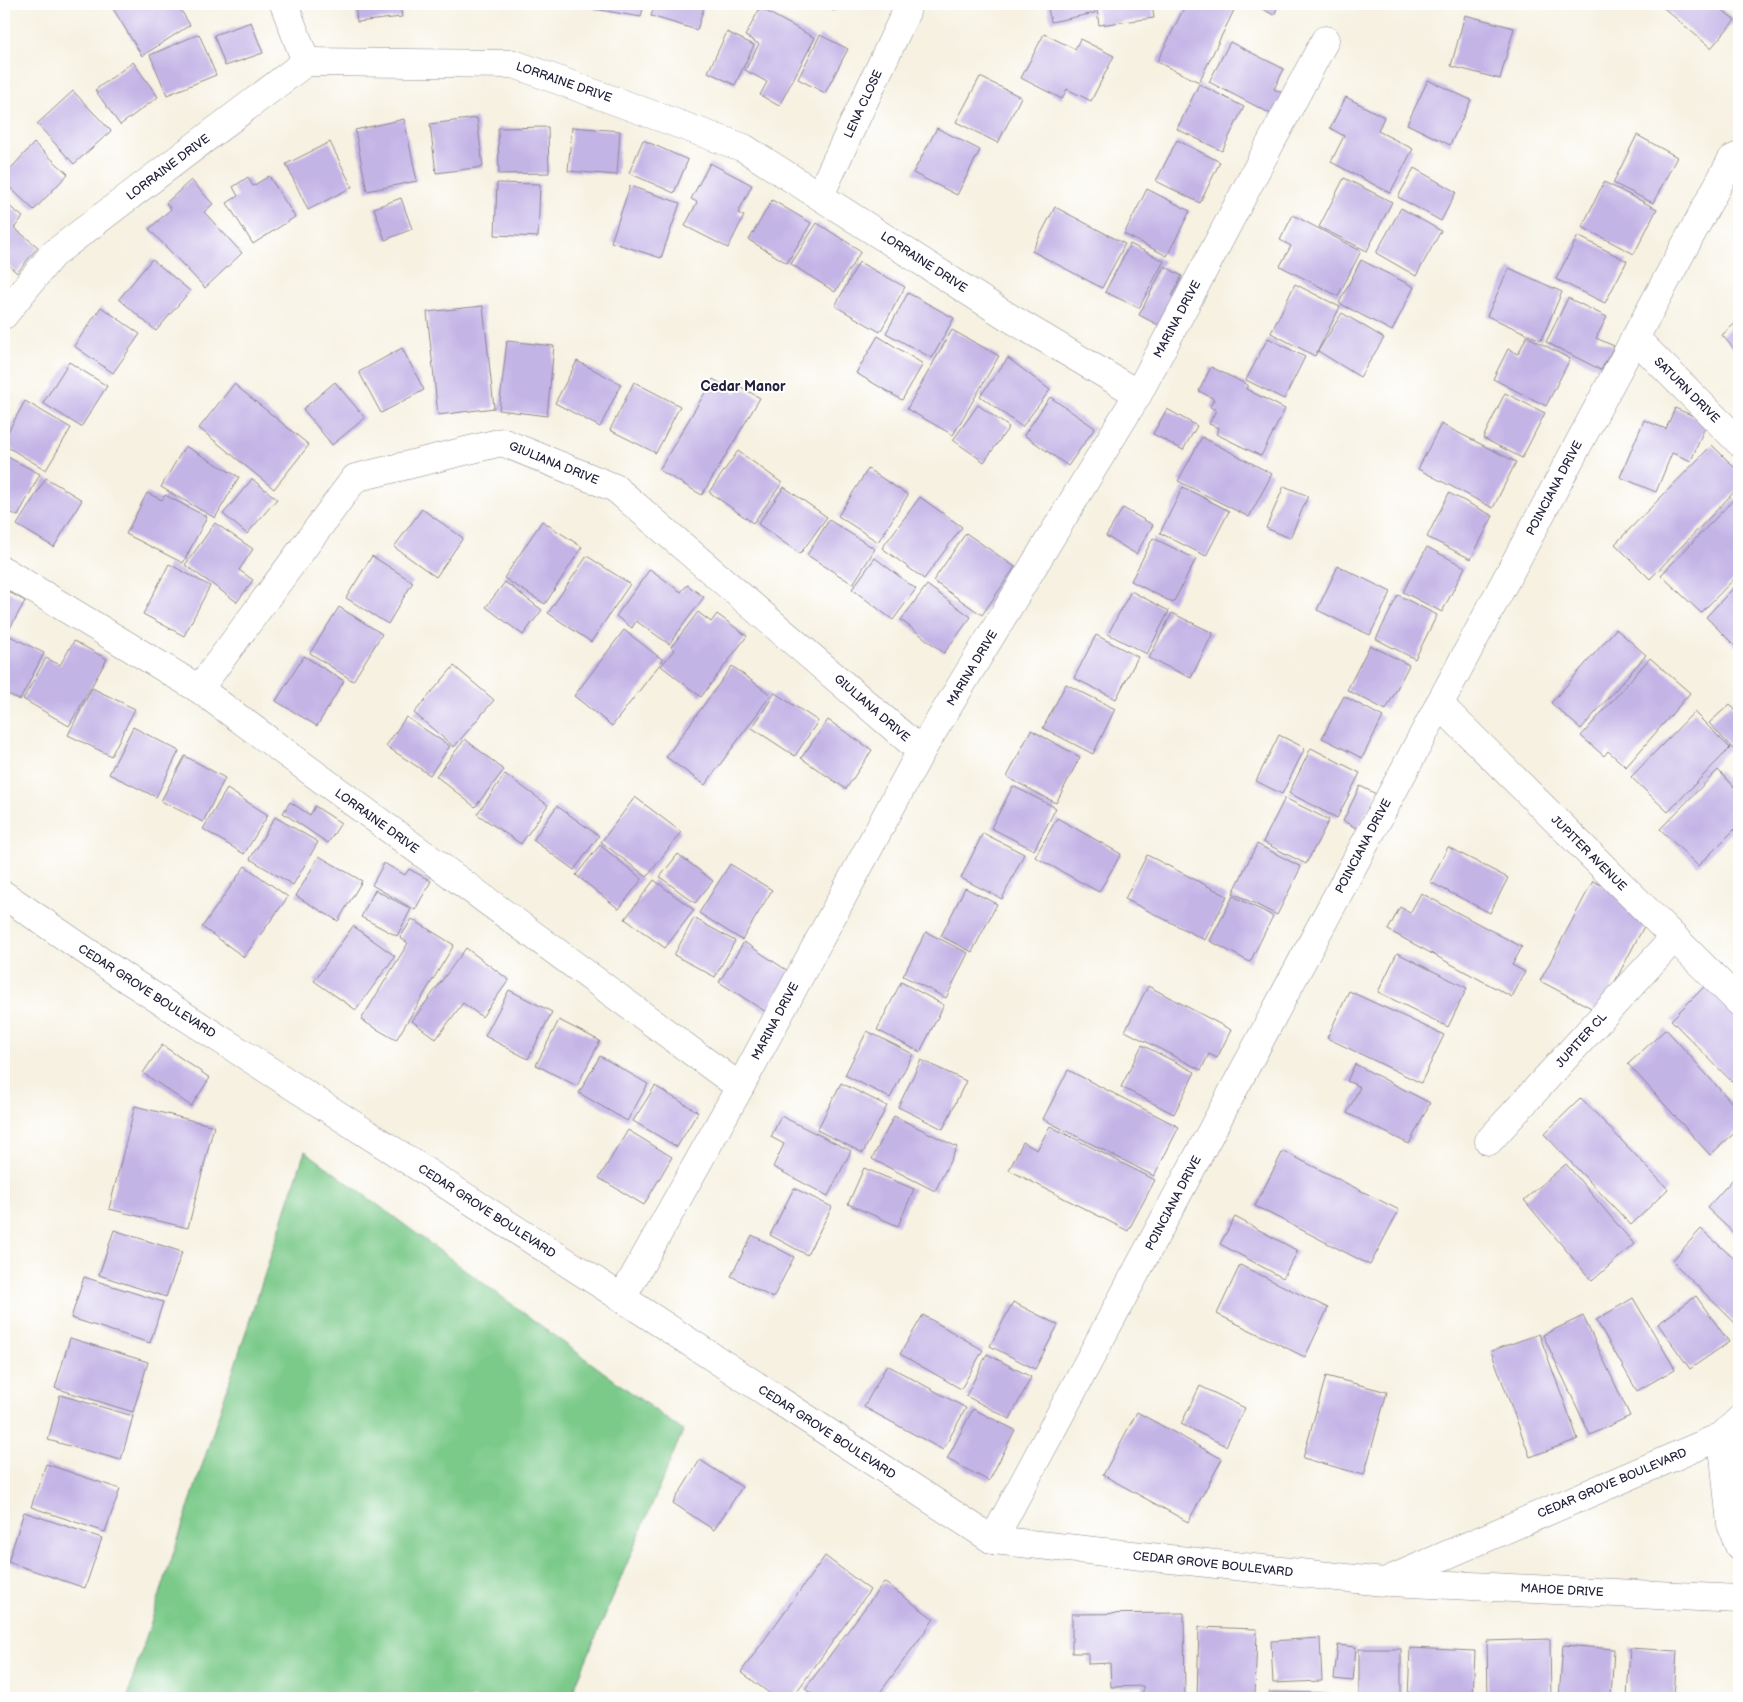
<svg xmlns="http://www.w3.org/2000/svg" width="1743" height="1702" font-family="'Balsamiq Sans',sans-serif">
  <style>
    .green { fill: #7cca8a; stroke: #4f7662 }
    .building { fill: #c3b4e6 }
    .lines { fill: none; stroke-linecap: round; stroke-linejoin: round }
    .minor-casing { stroke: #8c8a8e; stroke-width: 29 }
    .minor { stroke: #fff; stroke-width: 28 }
    .labels { text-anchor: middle; stroke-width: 4; stroke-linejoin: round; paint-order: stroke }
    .street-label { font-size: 12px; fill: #22223b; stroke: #fff }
    .neighbourhood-label { font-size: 14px; font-weight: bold; fill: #22223b; stroke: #fff }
  </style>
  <rect width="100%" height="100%" fill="#fff"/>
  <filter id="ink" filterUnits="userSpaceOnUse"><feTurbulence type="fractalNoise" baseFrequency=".02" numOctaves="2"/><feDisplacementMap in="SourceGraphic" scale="10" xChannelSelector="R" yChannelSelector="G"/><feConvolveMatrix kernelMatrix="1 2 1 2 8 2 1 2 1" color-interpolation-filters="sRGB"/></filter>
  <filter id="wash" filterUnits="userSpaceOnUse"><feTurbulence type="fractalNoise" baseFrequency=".0096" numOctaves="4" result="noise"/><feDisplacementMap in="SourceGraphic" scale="20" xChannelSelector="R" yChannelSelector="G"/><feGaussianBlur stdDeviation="1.12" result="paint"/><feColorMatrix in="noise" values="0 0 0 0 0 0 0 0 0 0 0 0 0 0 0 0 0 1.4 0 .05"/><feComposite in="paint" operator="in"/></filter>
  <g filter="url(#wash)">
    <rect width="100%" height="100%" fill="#f6f1e1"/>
    <path class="green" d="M305,1151L683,1431L570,1698H128L133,1677Z"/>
    <g id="blocks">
      <g class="building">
        <path d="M117,4H177L190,25L142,56L112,7Z"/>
        <path d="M355,4H400L402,17L357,22Z"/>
        <path d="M594,4H644L641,17L594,9Z"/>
        <path d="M655,4H705L697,30L651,16Z"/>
        <path d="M820,4H838L834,11Z"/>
        <path d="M1047,4H1093L1095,13L1051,22Z"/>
        <path d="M1096,4H1152L1154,18L1099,25Z"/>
        <path d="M1186,4H1237L1199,82L1157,62Z"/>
        <path d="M1253,4H1279L1274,15Z"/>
        <path d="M1659,4H1715L1735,20L1711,48Z"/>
        <path d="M760,8L815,38L779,106L760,95L767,82L745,70L759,44L745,36Z"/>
        <path d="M1465,15L1514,28L1500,79L1451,66Z"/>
        <path d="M251,22L263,53L225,66L214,35Z"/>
        <path d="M727,32L754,45L735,85L708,72Z"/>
        <path d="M199,34L216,75L167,95L150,55Z"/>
        <path d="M1044,34L1075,49L1080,39L1114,56L1091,101L1067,89L1062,99L1021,78Z"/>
        <path d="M820,35L848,49L825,93L798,79Z"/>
        <path d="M1230,42L1284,69L1274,89L1291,97L1281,119L1209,82Z"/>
        <path d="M133,62L158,97L120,125L95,90Z"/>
        <path d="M980,77L1021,97L998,143L956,122Z"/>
        <path d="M1428,80L1471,100L1450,145L1407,124Z"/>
        <path d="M1199,84L1244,107L1222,151L1177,129Z"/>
        <path d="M73,91L111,131L74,164L37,124Z"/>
        <path d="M1346,97L1384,117L1378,131L1413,149L1390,193L1331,162L1344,136L1330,128Z"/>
        <path d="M477,118L483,167L436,173L430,124Z"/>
        <path d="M404,119L417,181L367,191L355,130Z"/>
        <path d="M548,127L549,173L499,174L498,128Z"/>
        <path d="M572,127L620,131L617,175L568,171Z"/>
        <path d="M937,128L980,150L957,195L913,173Z"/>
        <path d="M1637,135L1677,157L1653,203L1613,183Z"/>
        <path d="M643,140L688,160L674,193L629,173Z"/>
        <path d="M1177,140L1220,162L1200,203L1156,181Z"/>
        <path d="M330,142L352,187L308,210L286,164Z"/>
        <path d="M34,143L68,174L34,210L4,182V176Z"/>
        <path d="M710,163L752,185L738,213L744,216L728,248L685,226L697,202L691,199Z"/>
        <path d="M1414,168L1456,192L1441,221L1398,197Z"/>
        <path d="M269,176L295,217L253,244L227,203L238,196L233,187L248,177L253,186Z"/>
        <path d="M1344,178L1392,202L1367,251L1319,227Z"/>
        <path d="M191,180L213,204L204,212L242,253L205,288L149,229L171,209L166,203Z"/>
        <path d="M1604,182L1657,209L1634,254L1582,227Z"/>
        <path d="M497,183L540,184L538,237L495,235Z"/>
        <path d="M630,186L680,203L661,258L611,242Z"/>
        <path d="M1147,189L1190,211L1167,256L1124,234Z"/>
        <path d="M401,198L412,229L385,240L374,208Z"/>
        <path d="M772,200L811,223L787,263L749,240Z"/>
        <path d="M4,202L23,217L14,228L38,247L17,273L4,261Z"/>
        <path d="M1055,207L1125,244L1102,288L1032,251Z"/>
        <path d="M1401,208L1441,231L1416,276L1376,253Z"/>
        <path d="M1293,215L1361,251L1338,296L1280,266L1291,246L1280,240Z"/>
        <path d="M817,223L861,251L835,292L791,264Z"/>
        <path d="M1578,236L1627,261L1605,303L1556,279Z"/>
        <path d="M1130,244L1164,261L1139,308L1105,292Z"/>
        <path d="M152,259L190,291L156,331L119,299Z"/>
        <path d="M1361,260L1414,287L1392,331L1339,303Z"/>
        <path d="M859,262L905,287L880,332L835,306Z"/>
        <path d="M1164,266L1182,276L1172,296L1182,302L1168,330L1139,315Z"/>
        <path d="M1509,268L1562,292L1541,340L1487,316Z"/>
        <path d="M1295,284L1340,307L1315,356L1271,333Z"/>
        <path d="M908,293L954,318L932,358L886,333Z"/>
        <path d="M1568,298L1607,317L1596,338L1614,346L1601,370L1546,342Z"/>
        <path d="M483,306L494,408L438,415L427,312Z"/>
        <path d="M101,307L140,334L113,373L74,346Z"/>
        <path d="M1342,313L1384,338L1360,377L1318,351Z"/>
        <path d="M1739,320V355L1722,335Z"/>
        <path d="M952,330L999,356L953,435L907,409Z"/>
        <path d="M878,336L923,364L902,400L856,373Z"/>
        <path d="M1527,336L1570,359L1546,406L1493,379L1508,349L1518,354Z"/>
        <path d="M1268,338L1305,357L1284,399L1246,380Z"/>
        <path d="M507,341L554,346L547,416L499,410Z"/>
        <path d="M402,348L424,390L381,413L359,372Z"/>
        <path d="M1008,358L1050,390L1022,427L980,396Z"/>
        <path d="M577,361L621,384L600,427L555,403Z"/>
        <path d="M69,362L107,386L81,427L43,403Z"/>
        <path d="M1211,367L1248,385L1246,389L1285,409L1261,456L1216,434L1219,428L1209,424L1216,410L1210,407L1214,399L1199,391Z"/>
        <path d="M713,379L736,393L739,386L760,398L702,495L659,470Z"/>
        <path d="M335,382L365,418L332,445L303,409Z"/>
        <path d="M634,382L680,406L656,453L610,430Z"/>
        <path d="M234,384L309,445L274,489L199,428Z"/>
        <path d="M1505,393L1545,413L1522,458L1483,438Z"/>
        <path d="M1050,397L1095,428L1068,466L1024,435Z"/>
        <path d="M25,401L71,428L46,470L4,445V439Z"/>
        <path d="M978,405L1009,427L984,462L953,440Z"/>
        <path d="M1675,408L1707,422L1691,461L1672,453L1656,492L1620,477L1644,420L1666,429Z"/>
        <path d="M1167,409L1197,426L1183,450L1153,434Z"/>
        <path d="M1441,424L1516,462L1493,508L1418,469Z"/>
        <path d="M1202,437L1272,474L1249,517L1178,481Z"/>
        <path d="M1712,445L1739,472V487L1650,579L1615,544Z"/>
        <path d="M185,446L239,477L215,518L161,487Z"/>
        <path d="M738,451L782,483L753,523L709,492Z"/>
        <path d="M4,455L40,474L18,516L4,509Z"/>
        <path d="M868,469L908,495L878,542L838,516Z"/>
        <path d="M46,478L82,500L54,547L17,525Z"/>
        <path d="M252,479L277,499L247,534L223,514Z"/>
        <path d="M1284,486L1308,496L1290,538L1266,528Z"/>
        <path d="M784,487L827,517L800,554L758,524Z"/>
        <path d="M1183,487L1229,511L1206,556L1160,533Z"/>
        <path d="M147,493L162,500L165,495L207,517L183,563L126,534Z"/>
        <path d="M1449,493L1493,516L1471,559L1427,537Z"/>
        <path d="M1739,494V574L1701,613L1661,575Z"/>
        <path d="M920,497L962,527L924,579L882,548Z"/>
        <path d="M1123,508L1153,525L1136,554L1106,536Z"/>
        <path d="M422,509L463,538L436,577L394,547Z"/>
        <path d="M829,520L875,549L853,584L807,555Z"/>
        <path d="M542,521L582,547L545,604L504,578Z"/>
        <path d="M215,523L253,549L239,570L253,580L237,602L185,565Z"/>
        <path d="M966,533L1015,567L982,615L933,581Z"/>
        <path d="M1153,538L1196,559L1173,603L1131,581Z"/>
        <path d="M1427,547L1465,567L1442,612L1403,592Z"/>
        <path d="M372,556L413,582L388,624L346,598Z"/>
        <path d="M587,556L630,584L591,642L548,613Z"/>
        <path d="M875,558L916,589L893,620L852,589Z"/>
        <path d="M169,564L210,586L184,636L143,614Z"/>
        <path d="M1338,566L1391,592L1370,635L1317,610Z"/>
        <path d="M650,569L681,592L687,585L704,597L669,644L636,621L632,628L616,616Z"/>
        <path d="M505,582L542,610L523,635L486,607Z"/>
        <path d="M1739,582V650L1706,617Z"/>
        <path d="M927,585L971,617L944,653L901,620Z"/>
        <path d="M4,589L25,601L9,630L4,627Z"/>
        <path d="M1131,591L1169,611L1147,654L1108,634Z"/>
        <path d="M1398,595L1437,615L1415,659L1376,639Z"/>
        <path d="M339,607L382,634L353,681L310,653Z"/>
        <path d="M698,612L711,622L717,614L747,636L701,697L661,666L674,650L671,647Z"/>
        <path d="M1172,613L1213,633L1191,678L1149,658Z"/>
        <path d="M1616,629L1646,655L1581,729L1551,703Z"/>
        <path d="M624,630L663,660L612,726L574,696Z"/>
        <path d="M4,633L44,653L20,700L4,692Z"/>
        <path d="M1096,635L1138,657L1116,699L1074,678Z"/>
        <path d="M74,641L107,659L69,726L23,699L46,658L60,665Z"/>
        <path d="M1370,645L1409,665L1386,710L1347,690Z"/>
        <path d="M304,656L344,681L317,726L276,701Z"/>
        <path d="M1650,658L1690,693L1626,767L1608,751L1604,756L1581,736Z"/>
        <path d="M454,666L494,700L454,747L414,713Z"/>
        <path d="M732,666L771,695L705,785L666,757Z"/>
        <path d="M1066,684L1115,709L1093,754L1043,728Z"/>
        <path d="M92,688L135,709L111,756L68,735Z"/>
        <path d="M775,693L818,721L795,756L752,728Z"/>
        <path d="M1344,696L1383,717L1362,758L1322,738Z"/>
        <path d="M1730,704L1739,715V743L1733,749L1709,723Z"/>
        <path d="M1694,712L1730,748L1668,812L1631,777Z"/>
        <path d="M406,717L450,746L430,775L386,746Z"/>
        <path d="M828,720L872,750L846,789L801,758Z"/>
        <path d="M133,727L179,751L156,797L109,774Z"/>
        <path d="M1031,730L1080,757L1056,803L1007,777Z"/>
        <path d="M1279,735L1305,748L1282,794L1256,781Z"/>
        <path d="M465,739L504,770L475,807L436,776Z"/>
        <path d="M1311,748L1360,773L1337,818L1289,793Z"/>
        <path d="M185,756L225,778L203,822L161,801Z"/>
        <path d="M1718,770L1739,792V825L1698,866L1660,829Z"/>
        <path d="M505,774L548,805L521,844L477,814Z"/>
        <path d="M1013,786L1056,808L1034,850L991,828Z"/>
        <path d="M1360,786L1376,794L1358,829L1343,821Z"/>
        <path d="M227,789L268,815L244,854L203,829Z"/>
        <path d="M635,797L681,832L647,877L601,842Z"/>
        <path d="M1285,798L1329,820L1306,864L1263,842Z"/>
        <path d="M290,802L310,815L315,806L341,823L328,843L283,813Z"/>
        <path d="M557,806L599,836L574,870L533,840Z"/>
        <path d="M275,817L318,842L293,885L250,859Z"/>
        <path d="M1057,818L1121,854L1099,892L1035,857Z"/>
        <path d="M983,833L1024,854L1002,899L961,878Z"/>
        <path d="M1257,844L1301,867L1277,915L1233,893Z"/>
        <path d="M600,845L642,879L619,909L576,875Z"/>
        <path d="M1448,847L1508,878L1490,913L1430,882Z"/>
        <path d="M678,854L713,881L695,903L660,877Z"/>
        <path d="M1147,855L1227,896L1205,940L1125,899Z"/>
        <path d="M319,856L362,881L338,921L296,896Z"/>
        <path d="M384,863L405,875L409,869L431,881L415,910L372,885Z"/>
        <path d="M730,864L772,890L742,940L699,913Z"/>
        <path d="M245,866L288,897L244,957L202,927Z"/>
        <path d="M654,880L694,910L665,948L625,919Z"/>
        <path d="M1593,881L1652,911L1599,1012L1540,981Z"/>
        <path d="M965,888L997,904L972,952L941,936Z"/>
        <path d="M375,890L411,909L397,936L361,917Z"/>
        <path d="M1421,893L1522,947L1512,965L1525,972L1512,997L1388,930L1400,907L1410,913Z"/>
        <path d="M1233,896L1273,916L1250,962L1210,941Z"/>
        <path d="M694,918L735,941L715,977L674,955Z"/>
        <path d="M412,919L454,945L396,1040L361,1020L408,943L400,938Z"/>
        <path d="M353,926L395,956L356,1010L314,981Z"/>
        <path d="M926,932L968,953L946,998L903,976Z"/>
        <path d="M744,942L791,973L766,1012L719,982Z"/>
        <path d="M466,948L509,980L482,1017L463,1003L436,1039L412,1021Z"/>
        <path d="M1397,953L1467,988L1448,1027L1378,992Z"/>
        <path d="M1713,978L1739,1005V1089L1671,1020Z"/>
        <path d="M901,982L944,1005L920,1052L877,1030Z"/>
        <path d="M1148,986L1231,1030L1217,1058L1209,1054L1201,1070L1125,1031Z"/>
        <path d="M509,990L552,1012L528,1059L485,1036Z"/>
        <path d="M1349,991L1444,1035L1421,1083L1327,1038Z"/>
        <path d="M559,1020L600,1041L577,1086L536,1065Z"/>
        <path d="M1666,1029L1739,1111V1129L1710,1155L1628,1064Z"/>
        <path d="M867,1031L913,1054L890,1098L845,1075Z"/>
        <path d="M162,1045L210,1078L191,1106L143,1073Z"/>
        <path d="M1142,1045L1195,1072L1174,1114L1121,1087Z"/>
        <path d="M600,1056L648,1084L627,1121L579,1093Z"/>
        <path d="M921,1060L966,1081L943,1129L898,1107Z"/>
        <path d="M1355,1064L1430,1103L1409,1144L1347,1113L1360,1087L1347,1081Z"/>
        <path d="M1068,1070L1179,1127L1154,1176L1043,1119Z"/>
        <path d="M841,1083L887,1106L863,1153L817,1130Z"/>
        <path d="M655,1086L698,1112L677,1147L633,1121Z"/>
        <path d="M1581,1098L1668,1189L1631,1225L1544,1134Z"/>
        <path d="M135,1106L214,1126L188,1228L109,1209Z"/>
        <path d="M781,1116L851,1151L828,1196L773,1167L784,1144L771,1137Z"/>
        <path d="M894,1116L957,1147L935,1191L872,1159Z"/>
        <path d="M1050,1126L1155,1180L1128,1231L1009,1170L1023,1142L1037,1150Z"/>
        <path d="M628,1130L672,1157L644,1205L599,1178Z"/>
        <path d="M1283,1151L1399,1210L1370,1265L1255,1206Z"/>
        <path d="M1566,1164L1634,1244L1592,1281L1524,1200Z"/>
        <path d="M864,1168L914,1189L898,1226L848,1204Z"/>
        <path d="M1733,1179L1739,1185V1238L1707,1208Z"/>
        <path d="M794,1188L832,1207L807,1255L770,1235Z"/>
        <path d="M1235,1217L1298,1251L1283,1278L1220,1244Z"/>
        <path d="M1701,1229L1739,1263V1327L1672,1261Z"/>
        <path d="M114,1230L182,1252L166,1297L99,1275Z"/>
        <path d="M752,1235L794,1257L773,1298L731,1276Z"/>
        <path d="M1240,1265L1328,1308L1305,1357L1217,1314Z"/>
        <path d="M84,1277L163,1302L150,1343L71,1318Z"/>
        <path d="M1696,1296L1729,1342L1690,1369L1658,1324Z"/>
        <path d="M1633,1298L1675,1369L1637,1391L1596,1320Z"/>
        <path d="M1013,1302L1058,1325L1035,1369L990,1346Z"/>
        <path d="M923,1315L983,1350L961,1389L900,1354Z"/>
        <path d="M1583,1316L1630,1416L1590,1435L1543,1335Z"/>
        <path d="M1539,1334L1578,1439L1530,1457L1491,1351Z"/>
        <path d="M70,1338L148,1362L133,1412L55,1388Z"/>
        <path d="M987,1354L1031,1377L1010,1419L966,1396Z"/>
        <path d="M887,1365L966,1408L943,1450L864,1407Z"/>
        <path d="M1326,1376L1387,1392L1364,1475L1303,1458Z"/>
        <path d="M1200,1386L1245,1408L1226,1446L1181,1424Z"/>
        <path d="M60,1395L133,1416L121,1460L48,1440Z"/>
        <path d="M973,1409L1015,1430L989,1481L947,1459Z"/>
        <path d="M1137,1412L1222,1459L1188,1522L1103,1475Z"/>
        <path d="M700,1460L742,1487L714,1530L673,1503Z"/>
        <path d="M46,1464L120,1489L105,1532L31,1507Z"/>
        <path d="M24,1512L102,1538L85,1588L8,1562Z"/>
        <path d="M825,1556L870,1590L792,1698H776L741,1672Z"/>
        <path d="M884,1582L934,1619L876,1698H818L805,1689Z"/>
        <path d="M1184,1613L1185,1698H1143V1686L1111,1687L1110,1663L1088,1664V1653H1072V1614Z"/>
        <path d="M1199,1627L1257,1629L1255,1698H1197Z"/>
        <path d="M1320,1638L1322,1681L1273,1683L1271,1641Z"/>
        <path d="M1550,1639L1551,1698H1488L1487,1641Z"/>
        <path d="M1338,1645L1356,1647L1353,1681L1334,1679Z"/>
        <path d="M1563,1645L1614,1649L1611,1698H1559Z"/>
        <path d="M1410,1648L1475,1651L1473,1698H1408Z"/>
        <path d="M1630,1648L1677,1651L1674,1698H1627Z"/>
        <rect x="1359" y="1649" width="42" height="49"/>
        <path d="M1269,1692L1331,1693V1698H1269Z"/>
      </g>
    </g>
  </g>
  <g filter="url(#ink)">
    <use href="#blocks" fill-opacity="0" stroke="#8c8a8e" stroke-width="1"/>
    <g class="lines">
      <defs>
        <g id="minor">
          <path d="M284,4L306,62"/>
          <path d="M820,195L906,12"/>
          <path d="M4,315L52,255L306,62L514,64L744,148L1007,316L1138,394"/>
          <path d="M1635,338L1739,442"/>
          <path d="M4,571L199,689L740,1087"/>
          <path d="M199,689L355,478L502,442L615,488L921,751"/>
          <path d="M1439,704L1739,1002"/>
          <path d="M4,895L127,979L622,1298L993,1540L1384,1582L1722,1436L1739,1420"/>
          <path d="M1489,1141L1674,938"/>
          <path d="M622,1298L740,1087L921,751L1138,394L1325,40"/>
          <path d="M1722,1436L1731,1524L1739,1546"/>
          <path d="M993,1540L1635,338L1732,159L1739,156"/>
          <path d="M1390,1582L1739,1599"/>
        </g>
      </defs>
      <use href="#minor" class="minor-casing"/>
      <use href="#minor" class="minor"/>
    </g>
  </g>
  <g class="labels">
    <g class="street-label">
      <text transform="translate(564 82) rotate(19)" y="4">LORRAINE DRIVE</text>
      <text transform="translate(863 104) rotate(-65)" y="4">LENA CLOSE</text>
      <text transform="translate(168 167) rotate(-37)" y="4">LORRAINE DRIVE</text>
      <text transform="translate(924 262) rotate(33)" y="4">LORRAINE DRIVE</text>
      <text transform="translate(1177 319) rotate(-62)" y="4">MARINA DRIVE</text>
      <text transform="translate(1687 390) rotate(45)" y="4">SATURN DRIVE</text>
      <text transform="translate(554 463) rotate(22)" y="4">GIULIANA DRIVE</text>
      <text transform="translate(1554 488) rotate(-62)" y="4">POINCIANA DRIVE</text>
      <text transform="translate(972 668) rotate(-59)" y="4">MARINA DRIVE</text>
      <text transform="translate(872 708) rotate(41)" y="4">GIULIANA DRIVE</text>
      <text transform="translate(377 821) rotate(36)" y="4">LORRAINE DRIVE</text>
      <text transform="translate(1363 846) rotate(-62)" y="4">POINCIANA DRIVE</text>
      <text transform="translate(1589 853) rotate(45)" y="4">JUPITER AVENUE</text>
      <text transform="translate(147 991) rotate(33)" y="4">CEDAR GROVE BOULEVARD</text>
      <text transform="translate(775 1021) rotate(-62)" y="4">MARINA DRIVE</text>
      <text transform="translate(1581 1040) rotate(-48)" y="4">JUPITER CL</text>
      <text transform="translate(1173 1203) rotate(-62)" y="4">POINCIANA DRIVE</text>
      <text transform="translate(487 1211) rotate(33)" y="4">CEDAR GROVE BOULEVARD</text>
      <text transform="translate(827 1432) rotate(33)" y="4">CEDAR GROVE BOULEVARD</text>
      <text transform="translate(1612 1483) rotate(-23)" y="4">CEDAR GROVE BOULEVARD</text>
      <text transform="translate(1213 1564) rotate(6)" y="4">CEDAR GROVE BOULEVARD</text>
      <text transform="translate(1562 1590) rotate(3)" y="4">MAHOE DRIVE</text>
    </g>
    <g class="neighbourhood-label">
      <text x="743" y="391">Cedar Manor</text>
    </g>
  </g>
  <rect width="1743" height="1702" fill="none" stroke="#fff" stroke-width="20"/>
</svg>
